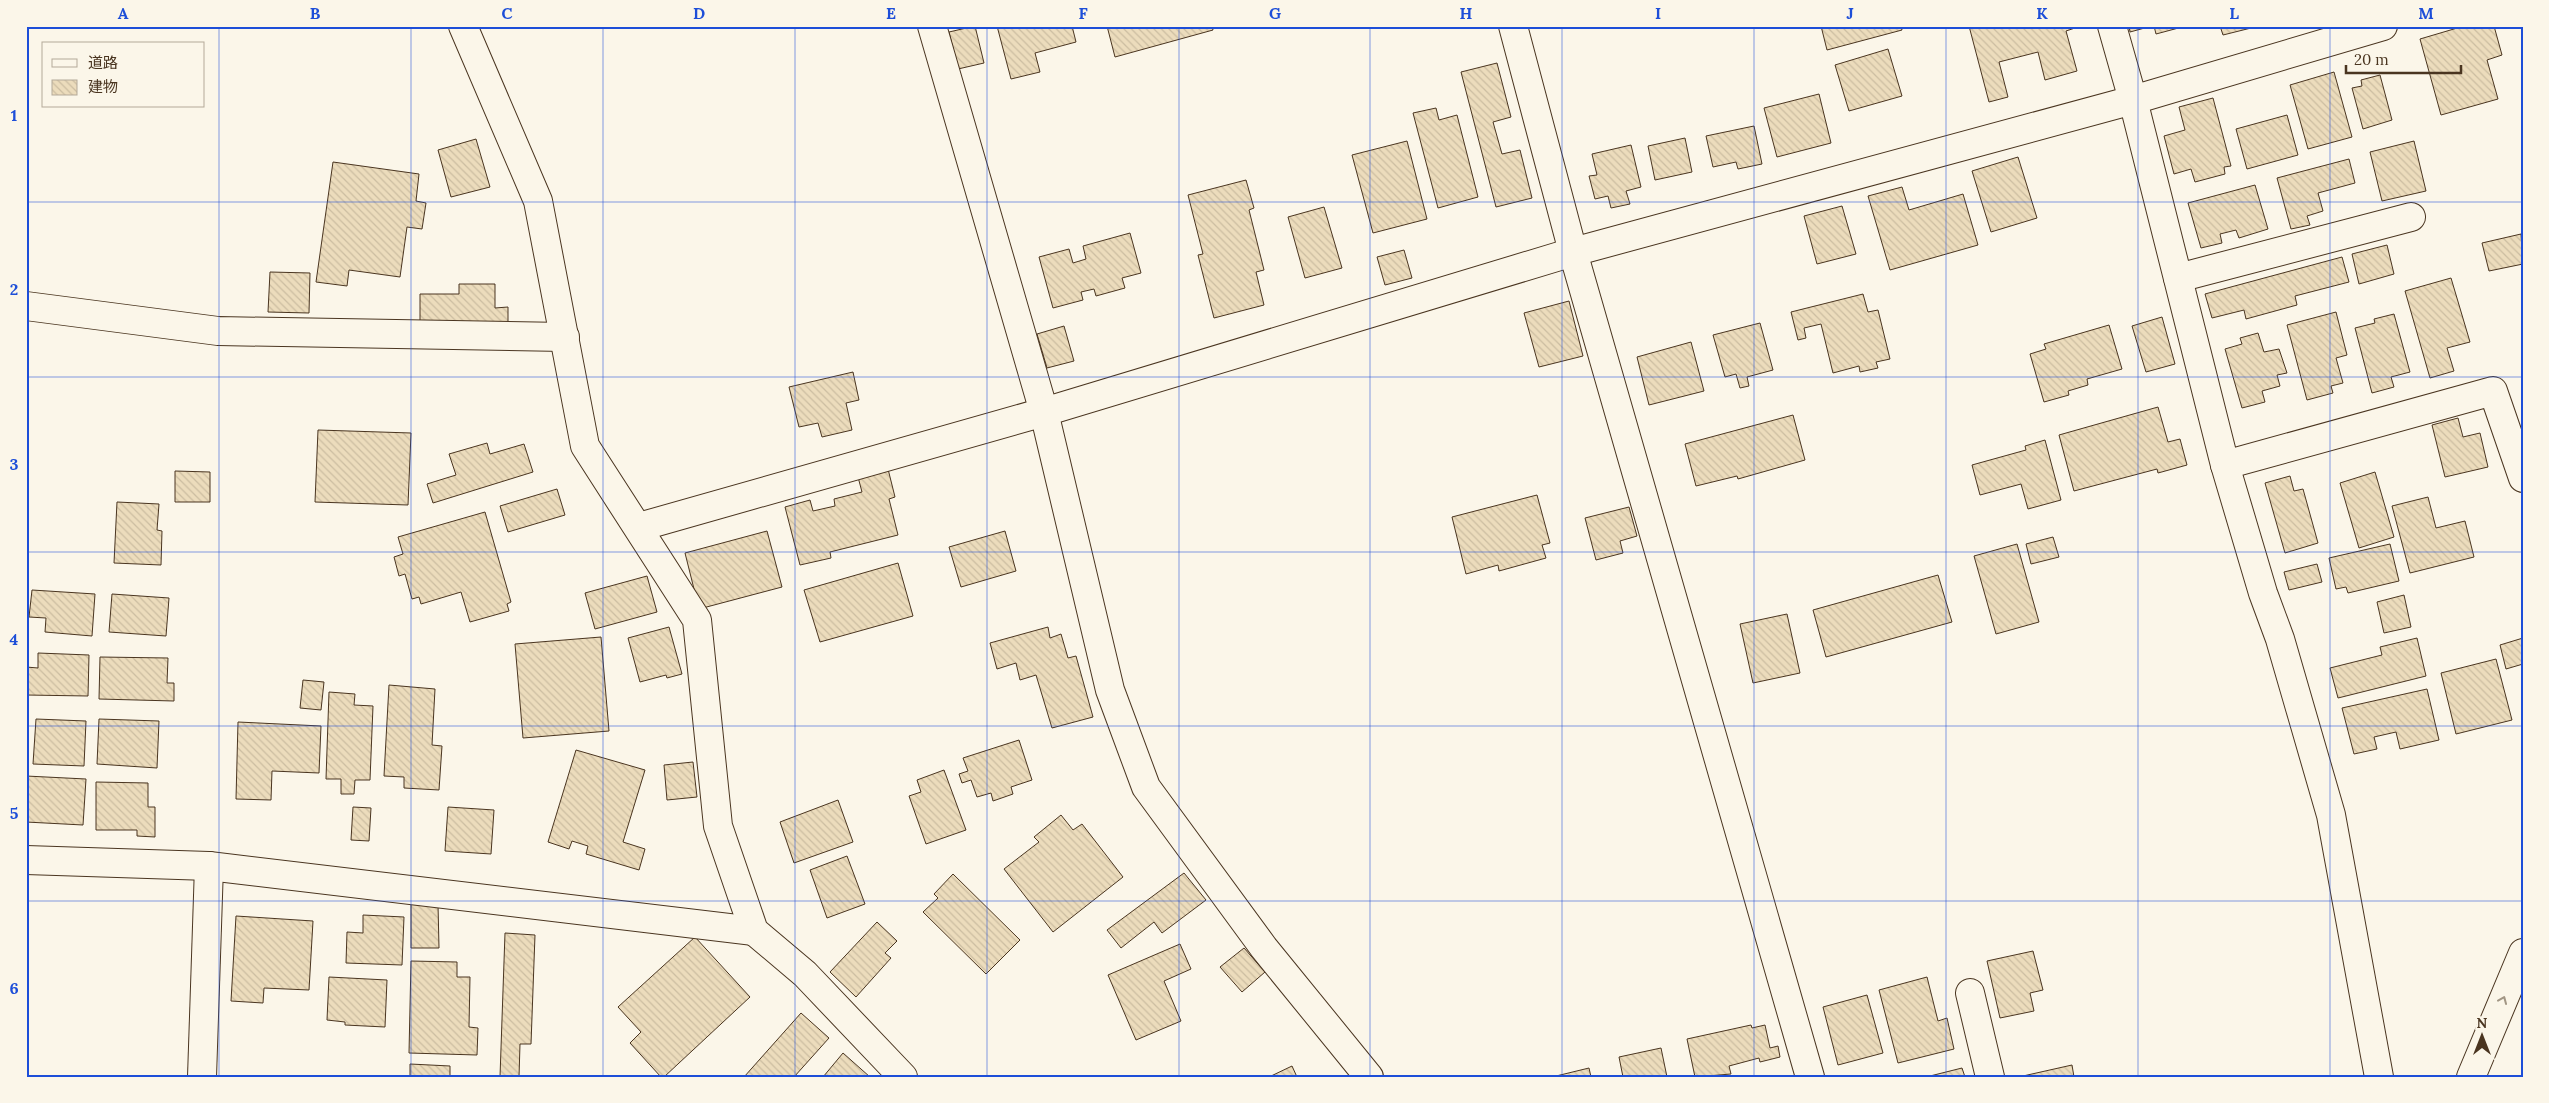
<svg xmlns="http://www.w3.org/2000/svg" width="2549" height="1103" font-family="Lora,'Noto Sans JP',serif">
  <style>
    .building { fill: url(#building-back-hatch); stroke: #4a3520 }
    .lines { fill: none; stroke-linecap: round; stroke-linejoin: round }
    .minor-casing { stroke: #4a3520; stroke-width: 30 }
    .highway-casing { stroke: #4a3520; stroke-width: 30 }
    .minor { stroke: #fbf6e9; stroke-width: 28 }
    .highway { stroke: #fbf6e9; stroke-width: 28 }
    .oneway { stroke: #a29684 }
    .grid { fill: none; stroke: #1d4ed8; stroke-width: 1; stroke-opacity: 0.55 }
    .neatline { fill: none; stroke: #1d4ed8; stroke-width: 2 }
    .grid-label { font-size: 16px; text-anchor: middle; font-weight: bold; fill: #1d4ed8 }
  </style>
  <defs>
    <pattern id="building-back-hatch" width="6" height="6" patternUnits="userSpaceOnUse" patternTransform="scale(1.25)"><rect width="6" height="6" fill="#ecdcbc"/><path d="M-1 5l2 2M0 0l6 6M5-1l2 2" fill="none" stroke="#ccbda1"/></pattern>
  </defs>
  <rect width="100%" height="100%" fill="#fbf6e9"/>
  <g class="building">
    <path d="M975,26L984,63L958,69L949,32Z"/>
    <path d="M997,26H1072L1076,42L1035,53L1040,72L1011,79Z"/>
    <path d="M1107,26H1212L1213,30L1115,57Z"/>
    <path d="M1821,26H1901L1902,30L1827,50Z"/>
    <path d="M1969,26H2074L2075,28L2066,31L2077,71L2045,80L2038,52L1999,62L2008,97L1989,102Z"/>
    <path d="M2129,26H2152L2130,32Z"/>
    <path d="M2154,26H2186L2156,34Z"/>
    <path d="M2220,26H2250L2251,28L2223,35Z"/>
    <path d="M2464,26H2494L2502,55L2487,60L2498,99L2441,115L2420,39Z"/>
    <path d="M1888,49L1902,96L1849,111L1835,65Z"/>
    <path d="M1497,63L1511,117L1493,122L1502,154L1520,150L1532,198L1496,207L1461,72Z"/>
    <path d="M2334,72L2352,137L2308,149L2290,85Z"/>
    <path d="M2380,75L2392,120L2363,129L2352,88L2362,86L2361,80Z"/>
    <path d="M1819,94L1831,143L1777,157L1764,108Z"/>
    <path d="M2213,98L2231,166L2224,167L2225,174L2195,182L2191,169L2174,174L2164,136L2185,130L2179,107Z"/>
    <path d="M1436,108L1439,120L1457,115L1478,197L1438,208L1413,113Z"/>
    <path d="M2287,115L2298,155L2247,169L2236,129Z"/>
    <path d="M1754,126L1762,164L1738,169L1736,162L1713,167L1706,136Z"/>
    <path d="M1685,138L1692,172L1655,180L1648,146Z"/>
    <path d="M476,139L490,187L451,197L438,150Z"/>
    <path d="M1407,141L1427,219L1373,233L1352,155Z"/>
    <path d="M2414,141L2426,191L2382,201L2370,152Z"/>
    <path d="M1631,145L1641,187L1626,191L1630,204L1611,208L1608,196L1595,199L1589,176L1597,175L1592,154Z"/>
    <path d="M2018,157L2037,218L1991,232L1972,171Z"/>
    <path d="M2349,159L2355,183L2318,193L2323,211L2307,216L2310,225L2291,229L2277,178Z"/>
    <path d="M333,162L419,174L416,201L426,203L422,229L407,227L400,277L349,270L347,286L316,282Z"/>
    <path d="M1246,180L1254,208L1249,210L1264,270L1256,272L1264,305L1214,318L1198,255L1203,254L1188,195Z"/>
    <path d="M2255,185L2268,229L2239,238L2236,230L2220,234L2222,243L2201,248L2188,203Z"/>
    <path d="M1902,187L1909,210L1963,194L1978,245L1890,270L1868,196Z"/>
    <path d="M1842,206L1856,254L1817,264L1804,216Z"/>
    <path d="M1324,207L1342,268L1305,278L1288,217Z"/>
    <path d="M1130,233L1141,273L1122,278L1125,288L1096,296L1094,289L1081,292L1083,300L1053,308L1039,257L1069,249L1073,263L1086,259L1083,246Z"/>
    <path d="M2521,234L2523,264L2489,271L2482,243Z"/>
    <path d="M2387,245L2394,274L2359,284L2352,254Z"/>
    <path d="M1404,250L1412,278L1385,285L1377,257Z"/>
    <path d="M2342,257L2349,282L2295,296L2297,305L2246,319L2244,310L2212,318L2205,294Z"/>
    <path d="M270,272L310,273L309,313L268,312Z"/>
    <path d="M2451,278L2470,342L2447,348L2454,371L2430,378L2405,291Z"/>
    <path d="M459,284H495V308L508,307V324L420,326V294H459Z"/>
    <path d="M1863,294L1868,312L1878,310L1890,359L1876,362L1878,368L1860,372L1859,366L1833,373L1821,324L1804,328L1806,338L1798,340L1791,312Z"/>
    <path d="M1569,301L1583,356L1539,367L1524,313Z"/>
    <path d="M2336,312L2347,355L2336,358L2343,383L2331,386L2333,393L2307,400L2287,325Z"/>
    <path d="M2394,314L2410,372L2391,377L2394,387L2372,393L2355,328L2375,323L2374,319Z"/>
    <path d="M2162,317L2175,364L2146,372L2132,326Z"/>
    <path d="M1760,323L1773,370L1747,377L1749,386L1740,388L1736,374L1725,377L1713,335Z"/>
    <path d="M2109,325L2122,369L2087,379L2088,385L2068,391L2069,395L2044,402L2030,354L2046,349L2044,344Z"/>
    <path d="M1064,326L1074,361L1047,368L1037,334Z"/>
    <path d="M2258,333L2264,352L2279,349L2287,373L2277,375L2280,386L2262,391L2265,402L2242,408L2225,349L2242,344L2240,338Z"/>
    <path d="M1691,342L1704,391L1649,405L1637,357Z"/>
    <path d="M853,372L859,400L846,403L852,430L822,437L818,423L799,427L789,387Z"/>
    <path d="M2158,407L2168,442L2180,439L2187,465L2158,473L2157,469L2074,491L2059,435Z"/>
    <path d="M1793,415L1805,460L1738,479L1737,476L1696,486L1685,444Z"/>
    <path d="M2458,418L2463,437L2480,433L2488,467L2445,477L2432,425Z"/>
    <path d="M318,430L411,433L408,505L315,502Z"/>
    <path d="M2045,440L2061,500L2028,509L2021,484L1980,495L1972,465L2026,450L2025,446Z"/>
    <path d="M487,443L490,454L524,444L533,472L433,503L427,484L456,475L449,454Z"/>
    <path d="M888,469L895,497L889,499L898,535L830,552L831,558L800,565L785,507L810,500L813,511L835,506L834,499L862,492L858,477Z"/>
    <path d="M175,471L210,472V502H175Z"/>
    <path d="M2375,472L2394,537L2359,548L2340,483Z"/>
    <path d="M2290,476L2294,491L2303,489L2318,543L2285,553L2265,483Z"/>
    <path d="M557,489L565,515L508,532L500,506Z"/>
    <path d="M1537,495L1550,543L1542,545L1546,558L1499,571L1498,565L1466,574L1452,517Z"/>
    <path d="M2428,497L2436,528L2465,521L2474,557L2410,573L2392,506Z"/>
    <path d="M117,502L159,504L157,530L162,531L161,565L114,563Z"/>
    <path d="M1629,507L1637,536L1620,541L1623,553L1596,560L1585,518Z"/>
    <path d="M485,512L511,602L507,604L509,611L470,622L461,592L421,604L419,597L412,599L405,574L399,576L394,557L403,554L398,537Z"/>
    <path d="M767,531L782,587L699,609L685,553Z"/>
    <path d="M1005,531L1016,571L961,587L949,547Z"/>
    <path d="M2053,537L2059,557L2031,564L2026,544Z"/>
    <path d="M2017,544L2039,622L1996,634L1974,556Z"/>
    <path d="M2390,544L2399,581L2348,593L2346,587L2336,589L2329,558Z"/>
    <path d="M898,563L913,616L820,642L804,590Z"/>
    <path d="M2317,564L2322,582L2289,590L2284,572Z"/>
    <path d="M1938,575L1952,622L1826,657L1813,610Z"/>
    <path d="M647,576L657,612L595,629L585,593Z"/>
    <path d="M32,590L95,594L92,636L45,632L46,618L29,617Z"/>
    <path d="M112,594L169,598L166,636L109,632Z"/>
    <path d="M2404,595L2411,627L2384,633L2377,602Z"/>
    <path d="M1787,614L1800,673L1753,683L1740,624Z"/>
    <path d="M669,627L682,674L667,678L666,675L640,682L628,638Z"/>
    <path d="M1048,627L1050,638L1061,634L1068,658L1076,656L1093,717L1052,728L1036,675L1020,680L1016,663L997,669L990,643Z"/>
    <path d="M601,637L609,731L523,738L515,644Z"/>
    <path d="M2417,638L2426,676L2338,698L2330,668L2382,655L2380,647Z"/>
    <path d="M2523,638V664L2506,669L2500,645Z"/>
    <path d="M38,653L89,655L88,696L26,695V667L38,668Z"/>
    <path d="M100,657L168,658L167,683H174V701L99,699Z"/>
    <path d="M2496,659L2512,720L2456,734L2441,673Z"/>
    <path d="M303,680L324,682L321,710L300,708Z"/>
    <path d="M389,685L435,689L432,745L442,746L439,790L404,788V777L384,776Z"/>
    <path d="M2427,689L2439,740L2400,749L2396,732L2374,737L2377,749L2354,754L2342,708Z"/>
    <path d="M329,692L355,694L354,705L373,706L370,780H355L354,794H341V779H326Z"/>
    <path d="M36,719L86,721L84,766L33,764Z"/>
    <path d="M99,719L159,721L157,768L97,764Z"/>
    <path d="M238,722L321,726L319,773L272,771L271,800L236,799Z"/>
    <path d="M1019,740L1032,780L1011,787L1013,794L993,801L991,793L977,797L971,780L962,783L959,774L968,771L963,758Z"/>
    <path d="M576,750L645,770L623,842L645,849L639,870L586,854L588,846L572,841L569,849L548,842Z"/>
    <path d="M693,762L697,797L667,800L664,765Z"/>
    <path d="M944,770L966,830L926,844L909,796L921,792L917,780Z"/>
    <path d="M26,776L86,779L83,825L26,822Z"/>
    <path d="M96,782L148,783V807H155V837L137,836V830H96Z"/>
    <path d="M838,800L853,842L794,863L780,822Z"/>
    <path d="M353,807L371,808L369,841L351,840Z"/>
    <path d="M448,807L494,810L491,854L445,851Z"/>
    <path d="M1061,815L1073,830L1082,824L1123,877L1053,932L1004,869L1039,842L1034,837Z"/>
    <path d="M847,856L865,904L827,918L810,870Z"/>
    <path d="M1184,873L1206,900L1162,933L1154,922L1121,948L1107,930Z"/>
    <path d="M953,874L1020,940L986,974L923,912L938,898L934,894Z"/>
    <path d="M411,904H438L439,948H411Z"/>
    <path d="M363,915L404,917L402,965L346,963L347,932L363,933Z"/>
    <path d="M236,916L313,921L309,990L264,988L263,1003L231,1001Z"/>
    <path d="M877,922L897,941L885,953L891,958L856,997L830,972Z"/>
    <path d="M505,933L535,935L531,1044H520L519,1077H500Z"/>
    <path d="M695,937L750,997L664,1077H661L630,1043L641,1032L618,1007Z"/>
    <path d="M1180,944L1191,969L1164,981L1181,1021L1136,1040L1108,975Z"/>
    <path d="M1244,948L1265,972L1242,992L1220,967Z"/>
    <path d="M2033,951L2043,990L2030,993L2034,1011L2000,1018L1987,961Z"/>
    <path d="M411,961L457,962V977H470L469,1027L478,1028L477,1055L409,1053Z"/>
    <path d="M329,977L387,980L385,1027L345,1025V1022L327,1020Z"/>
    <path d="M1927,977L1938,1021L1947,1018L1954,1049L1898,1063L1879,990Z"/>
    <path d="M1867,995L1883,1053L1838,1065L1823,1007Z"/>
    <path d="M801,1013L829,1038L794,1077H744Z"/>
    <path d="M1751,1025L1752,1028L1765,1025L1770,1048L1778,1046L1780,1057L1760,1062L1759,1058L1729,1066L1731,1074L1695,1077L1687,1039Z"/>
    <path d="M1661,1048L1667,1077H1623L1619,1057Z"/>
    <path d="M843,1053L870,1077H823Z"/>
    <path d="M410,1064L450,1066V1077H410Z"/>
    <path d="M2072,1065L2074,1077H2023V1076Z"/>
    <path d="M1292,1066L1297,1077H1269Z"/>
    <path d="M1589,1068L1591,1077H1552Z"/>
    <path d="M1962,1068L1965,1077H1926Z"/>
  </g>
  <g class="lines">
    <defs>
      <g id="minor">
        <path d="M463,26L538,201L585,446L697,620L718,826L754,931L805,974L903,1077"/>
        <path d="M932,26L1044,412L1110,690L1146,787L1264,948L1369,1077"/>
        <path d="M1513,26L1573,252L1810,1077"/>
        <path d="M2112,26L2133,100L2225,465L2263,593L2280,639L2331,815L2379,1077"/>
        <path d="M2178,278L2411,217"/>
        <path d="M26,306L218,331L565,337"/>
        <path d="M2225,465L2493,391L2523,478"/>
        <path d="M639,527L1044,412L1573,252L2133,100L2383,26"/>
        <path d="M26,860L209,866L754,931"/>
        <path d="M1970,993L1990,1077"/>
        <path d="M202,1077L209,866"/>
      </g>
      <path id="highway" d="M2471,1077L2523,953"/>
    </defs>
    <use href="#minor" class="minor-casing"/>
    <use href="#highway" class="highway-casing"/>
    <use href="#minor" class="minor"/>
    <use href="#highway" class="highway"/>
  </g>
  <defs><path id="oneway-chevron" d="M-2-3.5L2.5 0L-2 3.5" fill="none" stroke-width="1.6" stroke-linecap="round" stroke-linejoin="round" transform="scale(1.25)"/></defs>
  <use class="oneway" href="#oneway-chevron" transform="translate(2503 1000) rotate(-67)"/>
  <path class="grid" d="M219,26V1077M411,26V1077M603,26V1077M795,26V1077M987,26V1077M1179,26V1077M1370,26V1077M1562,26V1077M1754,26V1077M1946,26V1077M2138,26V1077M2330,26V1077M26,202H2523M26,377H2523M26,552H2523M26,726H2523M26,901H2523"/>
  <rect width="2549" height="1103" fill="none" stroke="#fbf6e9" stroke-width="55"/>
  <rect x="42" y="42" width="162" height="65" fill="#fbf6e9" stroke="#b4a999"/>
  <rect x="52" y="59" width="25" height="8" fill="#fbf6e9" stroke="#b4a999"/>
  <text x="88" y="68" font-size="15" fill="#4a3520">道路</text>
  <rect x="52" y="80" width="25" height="15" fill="url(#building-back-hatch)" stroke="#b4a999"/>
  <text x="88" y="92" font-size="15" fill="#4a3520">建物</text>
  <g transform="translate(2482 1036)" stroke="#fbf6e9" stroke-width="4" paint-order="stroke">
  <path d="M0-4L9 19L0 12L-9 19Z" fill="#4a3520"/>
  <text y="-8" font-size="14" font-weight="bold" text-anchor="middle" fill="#4a3520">N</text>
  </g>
  <path d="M2346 65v8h115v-8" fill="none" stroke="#4a3520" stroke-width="2.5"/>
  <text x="2354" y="65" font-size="15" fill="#4a3520" stroke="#fbf6e9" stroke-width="4" paint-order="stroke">20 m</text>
  <rect x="28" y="28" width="2494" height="1048" class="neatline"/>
  <g class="grid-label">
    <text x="123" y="19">A</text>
    <text x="315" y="19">B</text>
    <text x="507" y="19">C</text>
    <text x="699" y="19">D</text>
    <text x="891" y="19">E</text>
    <text x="1083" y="19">F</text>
    <text x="1275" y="19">G</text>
    <text x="1466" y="19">H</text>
    <text x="1658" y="19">I</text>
    <text x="1850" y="19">J</text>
    <text x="2042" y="19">K</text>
    <text x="2234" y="19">L</text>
    <text x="2426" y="19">M</text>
    <text x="14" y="121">1</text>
    <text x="14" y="295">2</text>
    <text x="14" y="470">3</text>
    <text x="14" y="645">4</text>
    <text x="14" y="819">5</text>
    <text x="14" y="994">6</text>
  </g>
</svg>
